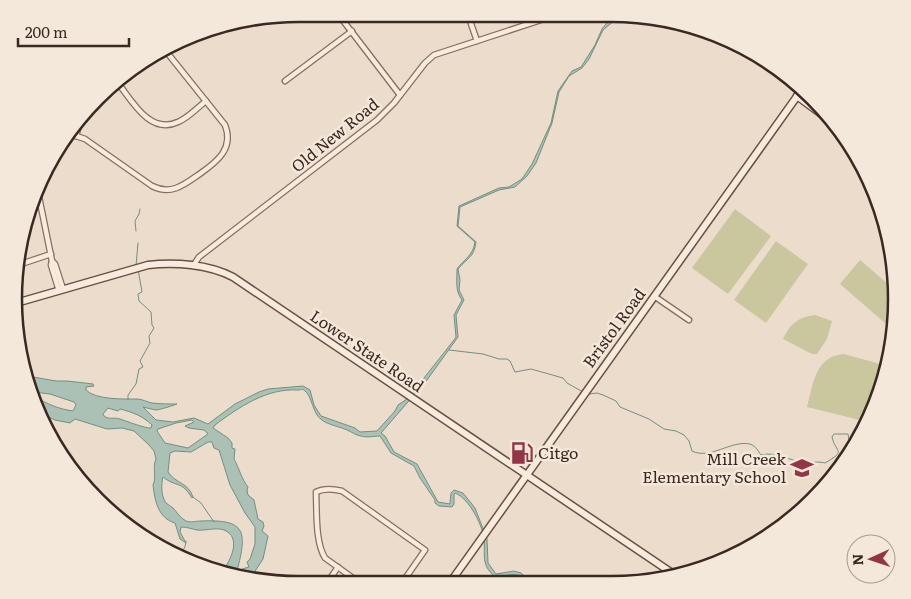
<svg xmlns="http://www.w3.org/2000/svg" width="911" height="599" font-family="Literata,serif">
  <style>
    .green { fill: #cac79f }
    .water { fill: #abc1b6; stroke: #728f82; fill-rule: evenodd }
    .lines { fill: none; stroke-linecap: round; stroke-linejoin: round }
    .stream { stroke: #728f82; stroke-width: 1 }
    .street-casing { stroke: #886e60; stroke-width: 7 }
    .secondary-casing { stroke: #6a4f43; stroke-width: 9 }
    .street { stroke: #f7ebde; stroke-width: 4.5 }
    .secondary { stroke: #f7ebde; stroke-width: 6 }
    .labels { text-anchor: middle; stroke-width: 5; stroke-linejoin: round; paint-order: stroke }
    .street-label { font-size: 16px; fill: #3a2922; stroke: #f4e8da }
    .poi-label { font-size: 16px; fill: #3a2922; stroke: #f4e8da; text-anchor: start }
    .rim { fill: none; stroke: #3a2922; stroke-width: 2.5 }
  </style>
  <rect width="100%" height="100%" fill="#ecdccb"/>
  <g class="green">
    <path d="M735,209L771,236L728,294L692,268Z"/>
    <path d="M776,241L808,264L766,323L734,300Z"/>
    <path d="M860,260L895,290L892,315L885,323L840,284Z"/>
    <path d="M815,315L832,321L827,339L817,354H812L783,339C790,324 798,317 815,315Z"/>
    <path d="M844,354L880,364L871,409L868,416L860,420L807,407C813,385 815,356 844,354Z"/>
  </g>
  <path class="water" d="M616,16H620L603,30L589,59L582,68L569,76L559,92L552,123L536,163L527,176L515,187L499,190L460,207L458,226L476,242C474,258 467,258 458,269L460,280L459,290L464,300L456,315L458,337L427,380L381,433L385,436L394,452L417,464L438,502L450,504L451,493L454,490L463,493L475,508L487,539L488,563L496,574L514,571L521,573L533,584H528C516,569 511,576 495,577C492,574 487,569 486,565C483,558 485,549 484,541C484,527 469,498 455,493L454,495V504L452,507L439,506L435,503V500L420,478L414,466L391,453L380,436C374,436 367,438 361,436C355,435 352,432 347,430C336,425 324,425 317,415C313,409 310,394 305,391C302,388 302,390 298,390C267,388 239,407 215,425L213,428L228,438L232,443V448L235,449L234,459C239,468 242,480 248,487L247,490L248,495L254,500L258,519L263,522L264,526L262,531L268,536L263,559L250,579L222,571C231,561 242,537 224,530C216,527 205,531 197,530C192,529 187,527 181,527L180,532L186,543L180,539L175,523C158,518 155,501 153,485C157,477 152,467 156,459L154,451L149,445L134,431L122,428L107,429L75,419L70,423L55,420L41,414L35,396C46,404 59,409 73,411L76,405L74,402L50,394L33,392L27,376L56,381H67L93,384L94,386L86,387V390C96,400 123,399 137,399C142,399 147,402 152,403C160,404 169,404 177,404C175,405 159,410 156,410C151,409 147,408 143,407L156,420L173,422L194,418L208,424L235,404L259,392L268,389L303,386L310,390L314,405L321,416L355,428L360,432L377,431L395,411L398,405L407,399L424,378L454,340L456,337L454,315L462,300C455,291 457,280 457,269C464,259 473,256 475,242L457,226L459,206L499,188L509,187L522,179L532,164L551,123L558,91L572,71L581,67L595,45L602,29L611,18ZM108,408L118,411L120,409C132,412 143,416 152,425L151,428C147,429 126,421 120,419C114,417 109,420 104,416L103,414ZM192,420L194,422L185,426L189,428L204,430L208,434L188,448L165,443L157,431L158,429L176,423ZM208,442H212L214,448L219,450L230,485L245,513L255,527V544L250,559L247,562L249,567L242,569L239,572L237,571C247,532 247,519 201,521C196,521 191,523 186,521C180,518 177,512 173,508C171,506 168,505 166,503C161,496 161,485 163,477C177,488 181,480 192,498L193,497C188,482 176,484 168,472L170,453L175,451L191,452Z"/>
  <g class="lines">
    <g class="stream">
      <path d="M136,231L135,221L139,214L140,209"/>
      <path d="M136,266L138,243"/>
      <path d="M449,350L483,354L499,359H507L510,361L515,372L531,369L563,378L567,383L583,392"/>
      <path d="M589,394L597,393L603,395L616,401L620,407L649,419L664,429L676,431L684,435L689,441L692,451C710,460 731,440 750,444C756,446 758,451 761,455C777,451 790,461 805,463C812,463 818,461 825,463C847,450 836,454 832,437L834,434H848L850,446"/>
      <path d="M128,400V395L136,384L139,369L143,367L140,361L150,343L149,336L154,328L152,325L151,312L139,301L138,294L142,292L138,269"/>
      <path d="M193,497L201,503L214,522"/>
      <path d="M177,557C182,552 186,548 186,541"/>
    </g>
    <defs>
      <g id="street">
        <path d="M338,14L400,95"/>
        <path d="M468,15L477,41"/>
        <path d="M285,81L352,31"/>
        <path d="M118,83C132,101 150,135 178,122C188,118 197,108 206,101"/>
        <path d="M67,135L76,136L85,139L152,186C172,196 185,184 201,173C218,161 234,148 225,125L165,50"/>
        <path d="M76,136L81,118"/>
        <path d="M37,187L52,261L51,265L59,291"/>
        <path d="M52,261L55,264L63,289"/>
        <path d="M18,265L51,254"/>
        <path d="M193,266L199,257L377,120L394,103L425,63L434,55L553,16"/>
        <path d="M654,296L689,320"/>
        <path d="M327,583L338,567"/>
        <path d="M360,583L325,558C315,542 317,511 316,492C324,488 334,489 342,491L425,550L402,583"/>
      </g>
      <g id="secondary">
        <path d="M797,96L824,116"/>
        <path d="M16,303L148,265C175,262 208,264 233,277L672,573"/>
        <path d="M449,584L803,88"/>
      </g>
    </defs>
    <use href="#street" class="street-casing"/>
    <use href="#secondary" class="secondary-casing"/>
    <use href="#street" class="street"/>
    <use href="#secondary" class="secondary"/>
  </g>
  <defs>
    <symbol id="fuel-bare" viewBox="-9 -9 18 18"><path d="M-5.5-6h7V0h2V4h1.3V-2.5L3-4.5l.8-.8L6-3V5H2.5V1h-1V6h-7ZM-4.2-4.7v3.2H.2V-4.7Z" fill="#933447" stroke="#f4e8da" stroke-width="2.5" paint-order="stroke"/></symbol>
    <symbol id="school-bare" viewBox="-9 -9 18 18"><path d="M0-5L7-2L0 1L-7-2ZM-4 1L0 2.5L4 1V4Q0 6-4 4Z" fill="#933447" stroke="#f4e8da" stroke-width="2.5" paint-order="stroke"/></symbol>
  </defs>
  <g fill-rule="evenodd">
    <use href="#fuel-bare" x="506" y="437" width="32" height="32"/>
    <use href="#school-bare" x="786" y="452" width="32" height="32"/>
  </g>
  <g class="labels">
    <g class="street-label">
      <text transform="translate(335 135) rotate(-39)" y="6">Old New Road</text>
      <text transform="translate(614 328) rotate(-54)" y="6">Bristol Road</text>
      <text transform="translate(367 351) rotate(34)" y="6">Lower State Road</text>
    </g>
    <g class="poi-label">
      <text x="538" y="459">Citgo</text>
      <text x="786" y="465" text-anchor="end">Mill Creek<tspan x="786" dy="18">Elementary School</tspan></text>
    </g>
  </g>
  <path d="M0 0H911V599H0ZM299 22H611A277 277 0 0 1 888 299V299A277 277 0 0 1 611 576H299A277 277 0 0 1 22 299V299A277 277 0 0 1 299 22Z" fill="#f4e8da" fill-rule="evenodd"/>
  <path class="rim" d="M299 22H611A277 277 0 0 1 888 299V299A277 277 0 0 1 611 576H299A277 277 0 0 1 22 299V299A277 277 0 0 1 299 22Z"/>
  <g transform="translate(871 559) rotate(267)"><circle r="24" fill="#f4e8da" stroke="#aa9c90"/>
  <path d="M0-4L9 19L0 12L-9 19Z" fill="#933447"/>
  <text y="-8" font-size="14" font-weight="bold" text-anchor="middle" fill="#3a2922">N</text>
  </g>
  <path d="M18 38v8h111v-8" fill="none" stroke="#3a2922" stroke-width="2.5"/>
  <text x="25" y="38" font-size="15" fill="#3a2922" stroke="#f4e8da" stroke-width="4" paint-order="stroke">200 m</text>
</svg>
